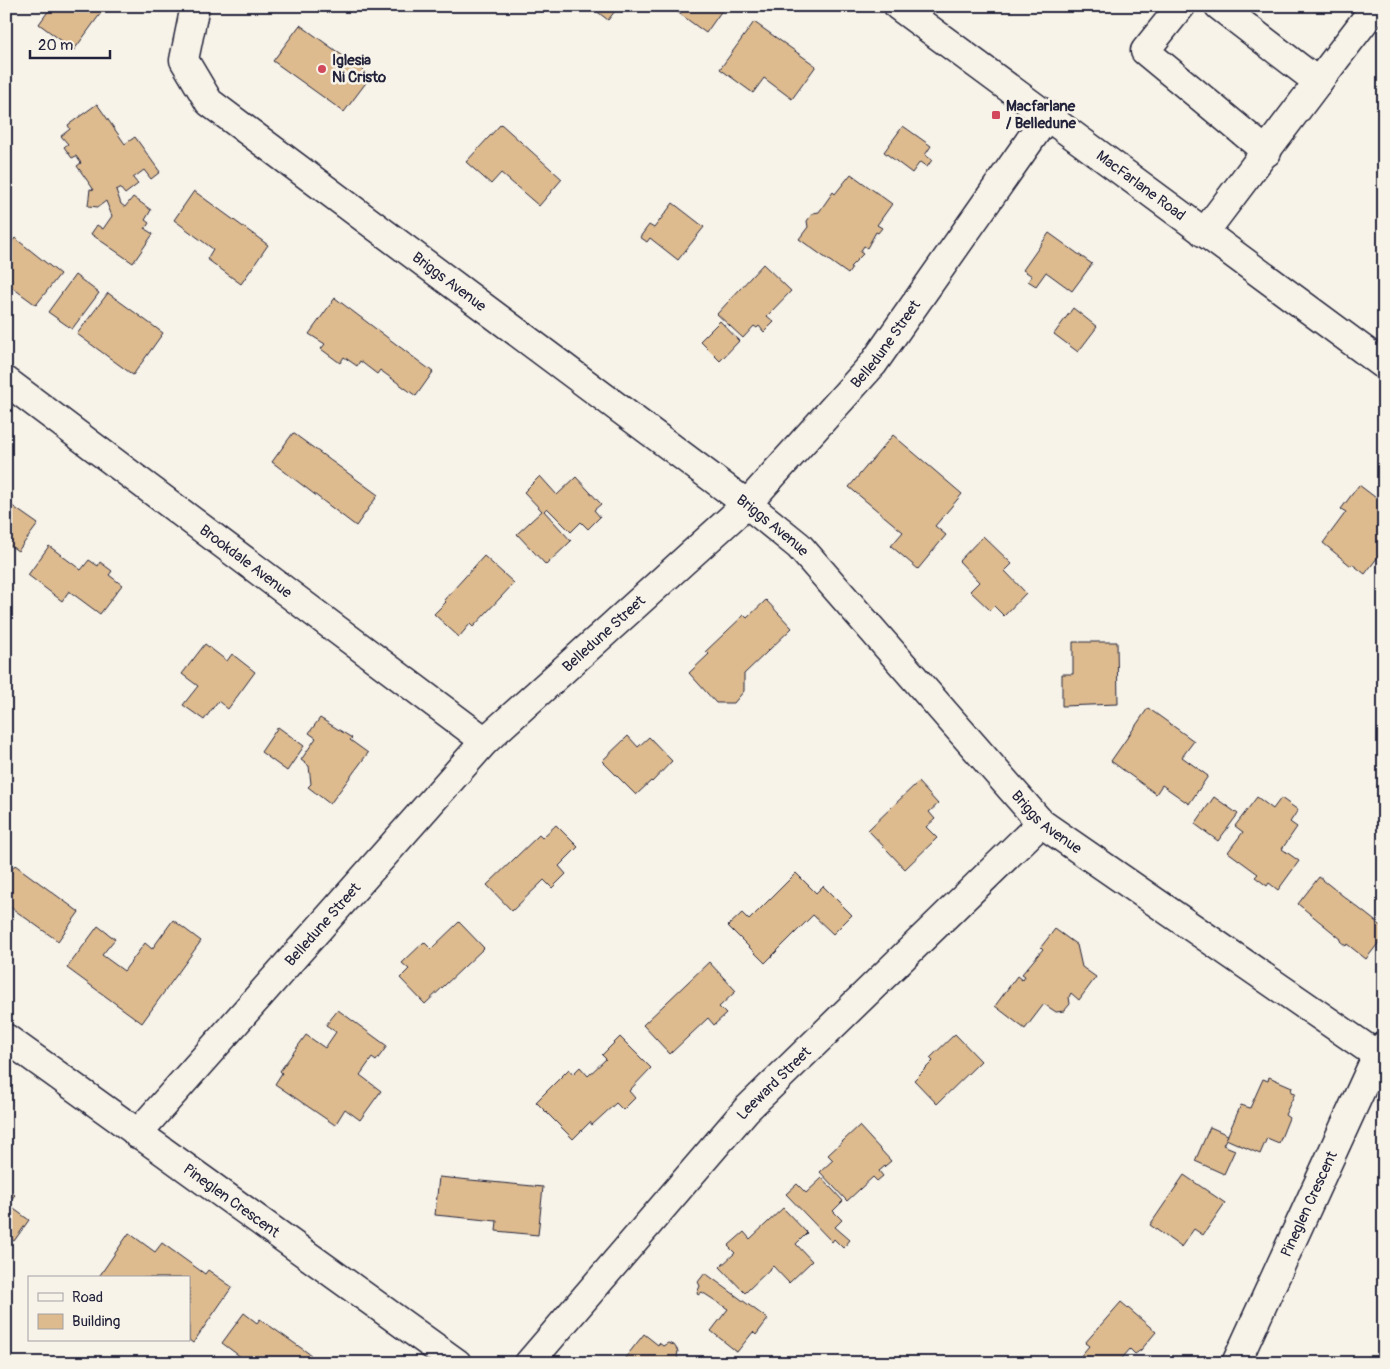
<svg xmlns="http://www.w3.org/2000/svg" width="1390" height="1369" viewBox="0 0 1390 1369" font-family="Pangolin,sans-serif">
	<style>
		.building { fill: #ddbb8f; stroke: #22223b }
		.lines { fill: none; stroke-linecap: round; stroke-linejoin: round }
		.minor-casing { stroke: #22223b; stroke-width: 31 }
		.minor { stroke: #f7f3e8; stroke-width: 28 }
		.poi-dot { fill: #d1495b; stroke: #f7f3e8; stroke-width: 2 }
		.labels { text-anchor: middle; stroke-width: 5; stroke-linejoin: round; paint-order: stroke }
		.poi-label { font-size: 15px; font-weight: bold; fill: #22223b; stroke: #f7f3e8; text-anchor: start }
		.street-label { font-size: 15px; fill: #22223b; stroke: #f7f3e8 }
	</style>
	<rect width="100%" height="100%" fill="#f7f3e8"/>
	<filter id="ink" filterUnits="userSpaceOnUse"><feTurbulence type="fractalNoise" baseFrequency=".02" numOctaves="2"/><feDisplacementMap in="SourceGraphic" scale="10" xChannelSelector="R" yChannelSelector="G"/><feConvolveMatrix kernelMatrix="1 2 1 2 8 2 1 2 1" color-interpolation-filters="sRGB"/></filter>
	<g filter="url(#ink)">
		<g class="building">
			<path d="M52,6H106L74,50L39,24Z"/>
			<path d="M590,6H619L608,20Z"/>
			<path d="M669,6H725L706,33Z"/>
			<path d="M754,22L816,66L792,99L764,78L753,93L720,69Z"/>
			<path d="M300,25L371,76L344,112L273,61Z"/>
			<path d="M97,104L125,144L135,137L160,172L151,179L144,170L133,178L138,184L125,194L120,188L116,190L121,204L125,207L133,197L151,210L145,220L149,223L145,229L153,234L133,263L91,234L97,225L103,229L112,216L106,201L98,207L88,206L90,189L94,190L77,166L81,163L76,156L72,158L64,147L68,144L61,136L70,129L68,125Z"/>
			<path d="M501,124L562,179L539,206L501,173L491,184L466,162Z"/>
			<path d="M903,126L931,146L925,155L932,160L927,167L920,162L912,173L884,152Z"/>
			<path d="M851,174L892,204L877,225L882,228L878,233L876,232L867,248L864,246L860,252L863,254L850,267L852,268L848,274L799,239L808,227L807,221L813,213L819,212L833,192L835,194Z"/>
			<path d="M194,191L268,245L241,284L207,259L213,249L174,220Z"/>
			<path d="M673,203L704,227L678,260L650,238L647,242L640,237L649,225L654,228Z"/>
			<path d="M1049,233L1092,264L1072,291L1046,272L1036,286L1028,281L1032,276L1023,270Z"/>
			<path d="M15,238L60,274L36,305L6,283V249Z"/>
			<path d="M763,264L791,291L767,316L774,322L764,332L759,326L757,328L754,326L743,338L717,314Z"/>
			<path d="M75,275L99,293L72,329L48,312Z"/>
			<path d="M108,293L163,333L133,375L77,334Z"/>
			<path d="M335,298L433,372L416,396L380,370L377,374L360,361L357,366L344,357L340,363L321,349L325,344L309,334Z"/>
			<path d="M1073,308L1097,327L1078,352L1054,334Z"/>
			<path d="M720,321L739,341L720,361L700,341Z"/>
			<path d="M293,433L378,495L356,526L272,462Z"/>
			<path d="M893,435L962,494L935,526L946,535L918,569L891,546L903,532L849,487Z"/>
			<path d="M540,476L557,495L576,477L601,504L594,510L600,517L588,529L581,522L571,532L547,508L544,511L571,541L546,565L517,534L542,511L524,492Z"/>
			<path d="M1359,485L1384,504V549L1365,574L1352,564L1351,566L1323,543L1346,512L1341,509Z"/>
			<path d="M6,497L10,499L8,503L38,524L18,551L6,543Z"/>
			<path d="M983,536L1012,564L1005,571L1026,593L1004,616L994,606L990,610L970,591L979,582L959,561Z"/>
			<path d="M49,546L81,570L89,560L98,566L100,562L112,571L109,575L122,585L100,614L69,591L62,601L28,575Z"/>
			<path d="M484,556L514,583L473,627L470,624L459,637L434,614L446,602L444,600Z"/>
			<path d="M766,600L792,628L744,674V691L734,703H716L689,673L709,654L706,651L744,615L747,618Z"/>
			<path d="M1073,642H1117L1118,704L1062,706V674H1073Z"/>
			<path d="M205,644L227,661L232,654L255,672L228,709L218,701L204,720L183,705L198,686L182,674Z"/>
			<path d="M1148,708L1194,741L1182,757L1208,776L1189,804L1162,785L1156,794L1111,761Z"/>
			<path d="M320,718L352,738L350,740L368,753L330,804L308,787L311,784L309,766L301,760L316,738L309,733Z"/>
			<path d="M278,727L304,746L287,771L261,752Z"/>
			<path d="M628,736L638,747L649,737L672,761L652,782L651,781L636,795L602,761Z"/>
			<path d="M918,782L938,804L929,812L935,819L926,827L937,838L905,869L868,830Z"/>
			<path d="M1214,797L1238,814L1218,841L1195,824Z"/>
			<path d="M1257,797L1273,809L1281,798L1298,810L1290,822L1297,827L1282,849L1299,861L1278,890L1269,883L1267,886L1255,877L1258,874L1228,852L1243,832L1235,826Z"/>
			<path d="M556,825L578,847L559,866L566,874L552,888L544,880L512,911L487,885L539,835L542,838Z"/>
			<path d="M15,865L79,912L58,941L6,904V877Z"/>
			<path d="M796,873L816,893L823,886L852,915L833,934L813,915L765,963L728,926L742,913L749,920Z"/>
			<path d="M1319,877L1384,928V936L1366,959L1347,944L1346,946L1340,941L1341,939L1298,904Z"/>
			<path d="M173,920L201,941L142,1023L67,968L98,926L115,939L102,955L124,971L145,943L152,949Z"/>
			<path d="M459,922L484,948L425,1004L400,978L409,969L402,963L424,942L431,949Z"/>
			<path d="M1055,929L1077,945L1082,967L1096,977L1079,1000L1071,993L1069,997L1070,1004L1064,1011L1056,1012L1044,1004L1025,1029L995,1006L1017,976L1022,980L1025,976L1022,974L1043,949L1041,947Z"/>
			<path d="M709,962L736,991L719,1007L726,1014L714,1025L708,1018L670,1054L643,1025Z"/>
			<path d="M338,1010L387,1046L376,1061L372,1058L360,1075L381,1091L360,1120L345,1109L335,1125L275,1084L282,1073L280,1071L306,1035L325,1048L336,1032L326,1025Z"/>
			<path d="M955,1034L981,1061L937,1104L914,1080L933,1061L930,1058Z"/>
			<path d="M620,1037L651,1068L629,1091L635,1098L623,1110L616,1103L592,1125L590,1122L573,1139L536,1102L569,1069L573,1074L580,1067L588,1076L606,1059L602,1055Z"/>
			<path d="M1269,1077L1292,1087L1291,1092L1295,1093L1285,1115L1289,1118L1279,1143L1267,1138L1260,1154L1226,1139L1241,1105L1250,1108L1263,1079L1268,1081Z"/>
			<path d="M859,1126L891,1161L879,1171L883,1176L877,1181L873,1177L847,1201L820,1172L833,1160L828,1155Z"/>
			<path d="M1210,1127L1228,1135L1223,1145L1235,1150L1224,1174L1195,1161Z"/>
			<path d="M1184,1175L1225,1203L1203,1235L1194,1229L1181,1247L1150,1225Z"/>
			<path d="M439,1177L543,1187L538,1235L496,1231L497,1221L435,1215Z"/>
			<path d="M822,1178L843,1201L833,1211L842,1220L835,1227L850,1240L843,1248L834,1239L832,1242L786,1194L797,1184L806,1193Z"/>
			<path d="M6,1189L15,1195L7,1204L29,1220L14,1241L6,1235Z"/>
			<path d="M783,1208L807,1233L796,1244L812,1261L789,1283L773,1266L745,1293L720,1267L735,1253L728,1246L744,1232L750,1239Z"/>
			<path d="M129,1233L155,1252L162,1243L205,1274L208,1270L232,1287L193,1343L189,1340V1278H98Z"/>
			<path d="M705,1273L768,1319L756,1335L753,1332L737,1352L711,1331L728,1309L702,1292L698,1295L697,1293L700,1286L698,1282Z"/>
			<path d="M1121,1302L1156,1332L1141,1350L1135,1354L1130,1349L1118,1363H1075L1089,1346L1085,1343Z"/>
			<path d="M244,1313L257,1323L260,1319L311,1355L305,1363H249L222,1343Z"/>
			<path d="M644,1334L658,1345L659,1343L663,1346L668,1343L674,1345L678,1351L677,1357L684,1363H621Z"/>
		</g>
		<g class="lines">
			<g class="minor-casing">
				<g id="minor">
					<path id="s1" d="M195,6L184,60L209,102L747,504L799,546L1041,823L1377,1055"/>
					<path id="s2" d="M898,6L1384,365"/>
					<path d="M1181,6L1145,51L1267,152"/>
					<path d="M1318,82L1376,6"/>
					<path d="M1204,233L1318,82L1219,6"/>
					<path id="s3" d="M6,381L485,741"/>
					<path id="s4" d="M6,1038L457,1363"/>
					<path id="s5" d="M137,1134L485,741L747,504L873,364L1047,116"/>
					<path id="s6" d="M529,1363L746,1110L1041,823"/>
					<path id="s7" d="M1236,1363L1377,1055L1384,1046"/>
				</g>
			</g>
			<use href="#minor" class="minor"/>
		</g>
	</g>
	<g class="poi-dot">
		<circle cx="322" cy="69" r="5"/>
		<rect x="991" y="110" width="10" height="10" rx="2.5"/>
	</g>
	<g class="labels">
		<g class="poi-label">
			<text x="332" y="65">Iglesia<tspan x="332" dy="17">Ni Cristo</tspan></text>
			<text x="1006" y="111">Macfarlane<tspan x="1006" dy="17">/ Belledune</tspan></text>
		</g>
		<g class="street-label">
			<text dy="5" stroke="none"><textPath href="#s2" startOffset="302">MacFarlane Road</textPath></text>
			<text dy="5" stroke="none"><textPath href="#s1" startOffset="404">Briggs Avenue</textPath></text>
			<text dy="5" stroke="none"><textPath href="#s5" startOffset="1090">Belledune Street</textPath></text>
			<text dy="5" stroke="none"><textPath href="#s1" startOffset="809">Briggs Avenue</textPath></text>
			<text dy="5" stroke="none"><textPath href="#s3" startOffset="300">Brookdale Avenue</textPath></text>
			<text dy="5" stroke="none"><textPath href="#s5" startOffset="685">Belledune Street</textPath></text>
			<text dy="5" stroke="none"><textPath href="#s1" startOffset="1214">Briggs Avenue</textPath></text>
			<text dy="5" stroke="none"><textPath href="#s5" startOffset="280">Belledune Street</textPath></text>
			<text dy="5" stroke="none"><textPath href="#s6" startOffset="372">Leeward Street</textPath></text>
			<text dy="5" stroke="none"><textPath href="#s4" startOffset="278">Pineglen Crescent</textPath></text>
			<text dy="5" stroke="none"><textPath href="#s7" startOffset="175">Pineglen Crescent</textPath></text>
		</g>
	</g>
	<rect width="1390" height="1369" fill="none" stroke="#f7f3e8" stroke-width="25"/>
	<rect x="12" y="12" width="1365" height="1344" fill="none" stroke="#22223b" stroke-width="2" filter="url(#ink)"/>
	<rect x="28" y="1276" width="162" height="65" fill="#f7f3e8" stroke="#a29fa3"/>
	<rect x="38" y="1293" width="25" height="8" fill="#f7f3e8" stroke="#a29fa3"/>
	<text x="72" y="1302" font-size="15" fill="#22223b">Road</text>
	<rect x="38" y="1314" width="25" height="15" fill="#ddbb8f" stroke="#a29fa3"/>
	<text x="72" y="1326" font-size="15" fill="#22223b">Building</text>
	<path d="M30 50v8h80v-8" fill="none" stroke="#22223b" stroke-width="2.5"/>
	<text x="38" y="50" font-size="15" fill="#22223b" stroke="#f7f3e8" stroke-width="4" paint-order="stroke">20 m</text>
</svg>
